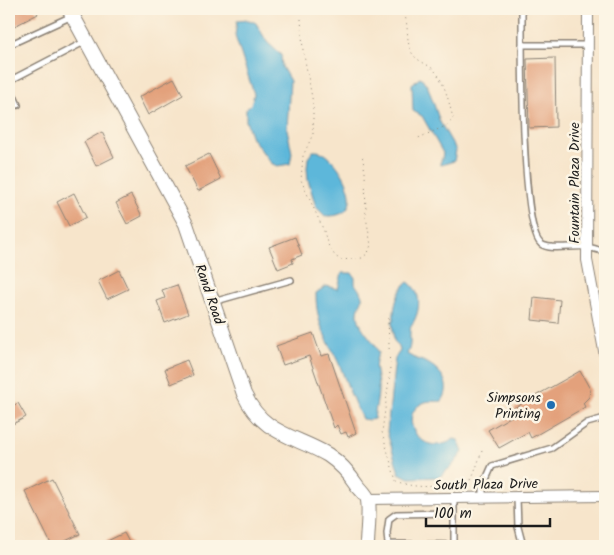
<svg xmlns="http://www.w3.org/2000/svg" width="614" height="555" viewBox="0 0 614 555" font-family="Kalam,sans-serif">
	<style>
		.water { fill: #5db7da; stroke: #3c6a7b }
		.building { fill: #e3a17c }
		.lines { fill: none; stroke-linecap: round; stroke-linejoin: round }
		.lane-casing { stroke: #8a8074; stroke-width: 8 }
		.street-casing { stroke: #8a8074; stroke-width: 12 }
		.secondary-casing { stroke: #8a8074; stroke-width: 16 }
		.path { stroke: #8a8074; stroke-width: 1; stroke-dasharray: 1 4; stroke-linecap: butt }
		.lane { stroke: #fff; stroke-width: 5 }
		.street { stroke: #fff; stroke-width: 10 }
		.secondary { stroke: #fff; stroke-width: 14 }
		.poi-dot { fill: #1f6fb2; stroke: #fcf5e5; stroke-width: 2 }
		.labels { text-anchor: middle; stroke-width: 5; stroke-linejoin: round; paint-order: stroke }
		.street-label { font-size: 14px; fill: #1c1c1c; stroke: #fcf5e5 }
		.poi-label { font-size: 14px; fill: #1c1c1c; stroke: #fcf5e5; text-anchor: end }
	</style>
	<rect width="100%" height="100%" fill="#fcf5e5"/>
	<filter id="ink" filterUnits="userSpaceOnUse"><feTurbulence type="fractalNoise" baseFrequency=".02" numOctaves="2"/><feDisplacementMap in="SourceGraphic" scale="10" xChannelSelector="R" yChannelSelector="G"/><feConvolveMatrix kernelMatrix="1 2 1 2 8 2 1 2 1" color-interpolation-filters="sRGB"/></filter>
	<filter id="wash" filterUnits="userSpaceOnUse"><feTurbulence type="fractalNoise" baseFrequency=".0096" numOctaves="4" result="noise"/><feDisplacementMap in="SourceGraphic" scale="20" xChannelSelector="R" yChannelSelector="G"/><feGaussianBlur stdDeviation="1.12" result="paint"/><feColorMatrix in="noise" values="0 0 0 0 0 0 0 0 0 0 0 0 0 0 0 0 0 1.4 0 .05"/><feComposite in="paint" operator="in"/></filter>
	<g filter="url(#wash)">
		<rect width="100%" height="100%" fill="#f7e5cb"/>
		<g class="water">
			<path d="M249,20L256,23L267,42L281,55L282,67L290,81L287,129L292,153L290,164L277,166L271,163L252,138L246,121V109L251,104L254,94L235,36L237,21Z"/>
			<path d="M421,77L428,87L440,122L456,150L454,161L441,165L440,163L442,159L443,153L422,116L413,111L412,84Z"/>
			<path d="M313,151C316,151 319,151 321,152C339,159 367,208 337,215C334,216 329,216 325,216L316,207L308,180L307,168L308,158Z"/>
			<path d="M342,273H352L355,278V284C370,304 357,299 358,316C360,331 374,339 379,353C371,367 379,376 378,390C378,399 375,409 374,419L369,420L362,419C353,402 347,384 340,366C327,337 316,326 316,293L326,286L338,289Z"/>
			<path d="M408,282C420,290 421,306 415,319C414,322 412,323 411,326C408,336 413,343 407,354C414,359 422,360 429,364C443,372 452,387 442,401C436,402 428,400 423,403C395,416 422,461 454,439L458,440L463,452L452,466L439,477L409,478L399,473L387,432L395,358L400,351L399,346L394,341L392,322L394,319C393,308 398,289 408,282Z"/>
		</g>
		<g id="blocks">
			<g class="building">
				<path d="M9,9H35L38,14L9,29Z"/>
				<path d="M555,58L556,127L529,128L527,59Z"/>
				<path d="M174,78L183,95L148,115L139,97Z"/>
				<path d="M102,132L114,157L96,166L84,142Z"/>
				<path d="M209,154L221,179L198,191L185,166Z"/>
				<path d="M74,193L86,217L69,226L57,202Z"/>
				<path d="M131,195L142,216L127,224L116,203Z"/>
				<path d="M295,237L302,255L292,259L293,263L278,269L269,247Z"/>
				<path d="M119,270L128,289L107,299L98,281Z"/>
				<path d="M177,285L188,314L165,323L157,301L165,298L162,290Z"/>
				<path d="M534,297L560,300L558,323L532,320Z"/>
				<path d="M313,333L321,356L329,354L356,433L348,437L346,432L341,434L337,425L334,428L309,356L283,365L276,346Z"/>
				<path d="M187,360L193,375L171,384L165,369Z"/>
				<path d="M580,371L590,389L589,397L583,403L585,407L531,438L528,432L499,448L488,430L517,413L514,408Z"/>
				<path d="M18,403L26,417L9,426V408Z"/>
				<path d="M52,478L80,534L55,546H52L25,491Z"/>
				<path d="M124,533L131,546H97Z"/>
			</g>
		</g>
	</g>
	<g filter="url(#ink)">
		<use href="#blocks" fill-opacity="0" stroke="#8a8074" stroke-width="1"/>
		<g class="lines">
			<g class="lane-casing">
				<g id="lane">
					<path d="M522,9C522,42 521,229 541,244C550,251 575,245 587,247C593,248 599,250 605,252"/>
					<path d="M9,45L72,16"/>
					<path d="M522,45H588"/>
					<path d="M9,81L86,41"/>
					<path d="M9,85L18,105"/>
					<path d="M213,302L291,280"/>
					<path d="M454,498V546"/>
					<path d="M483,498V486L492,466L552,448L587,423L605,418"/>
					<path d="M517,498L518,527L523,546"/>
					<path d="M454,513L396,514L389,519L387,533L388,544L454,545"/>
				</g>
			</g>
			<g class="street-casing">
				<g id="street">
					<path d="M588,9L587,260L605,356"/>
					<path d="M368,499L605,496"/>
				</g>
			</g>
			<g class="secondary-casing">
				<path id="secondary" d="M69,9L186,224L244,394C263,435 294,435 328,455C340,463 349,473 357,485C360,489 367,495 368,500C370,512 367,534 367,546"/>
			</g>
			<g class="path">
				<path d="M402,9C410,23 405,38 411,51C415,61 427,63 434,70C445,82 449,103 453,118L448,125L416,139"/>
				<path d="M301,19L303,50L313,103V134L303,156L301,180L324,231L327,243L335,256L341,260L362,258L368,253L371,245L366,217L365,172L362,154"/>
				<path d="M388,318L390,372L382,432L396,481C419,491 444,484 468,486L474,474L482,451"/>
			</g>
			<use href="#lane" class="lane"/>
			<use href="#street" class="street"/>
			<use href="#secondary" class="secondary"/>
		</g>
	</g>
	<circle class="poi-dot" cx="551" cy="405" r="5"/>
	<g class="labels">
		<g class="street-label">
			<text transform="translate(574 183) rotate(-90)" y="5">Fountain Plaza Drive</text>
			<text transform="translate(210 294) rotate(71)" y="5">Rand Road</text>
			<text transform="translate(486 484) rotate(-1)" y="5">South Plaza Drive</text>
		</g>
		<g class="poi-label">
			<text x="541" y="402">Simpsons<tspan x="541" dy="16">Printing</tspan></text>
		</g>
	</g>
	<rect width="614" height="555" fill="none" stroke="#fcf5e5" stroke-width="30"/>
	<path d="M426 518v8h124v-8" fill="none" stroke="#1c1c1c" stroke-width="2.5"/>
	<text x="434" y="518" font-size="15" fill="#1c1c1c" stroke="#fcf5e5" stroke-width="4" paint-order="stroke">100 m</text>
</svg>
